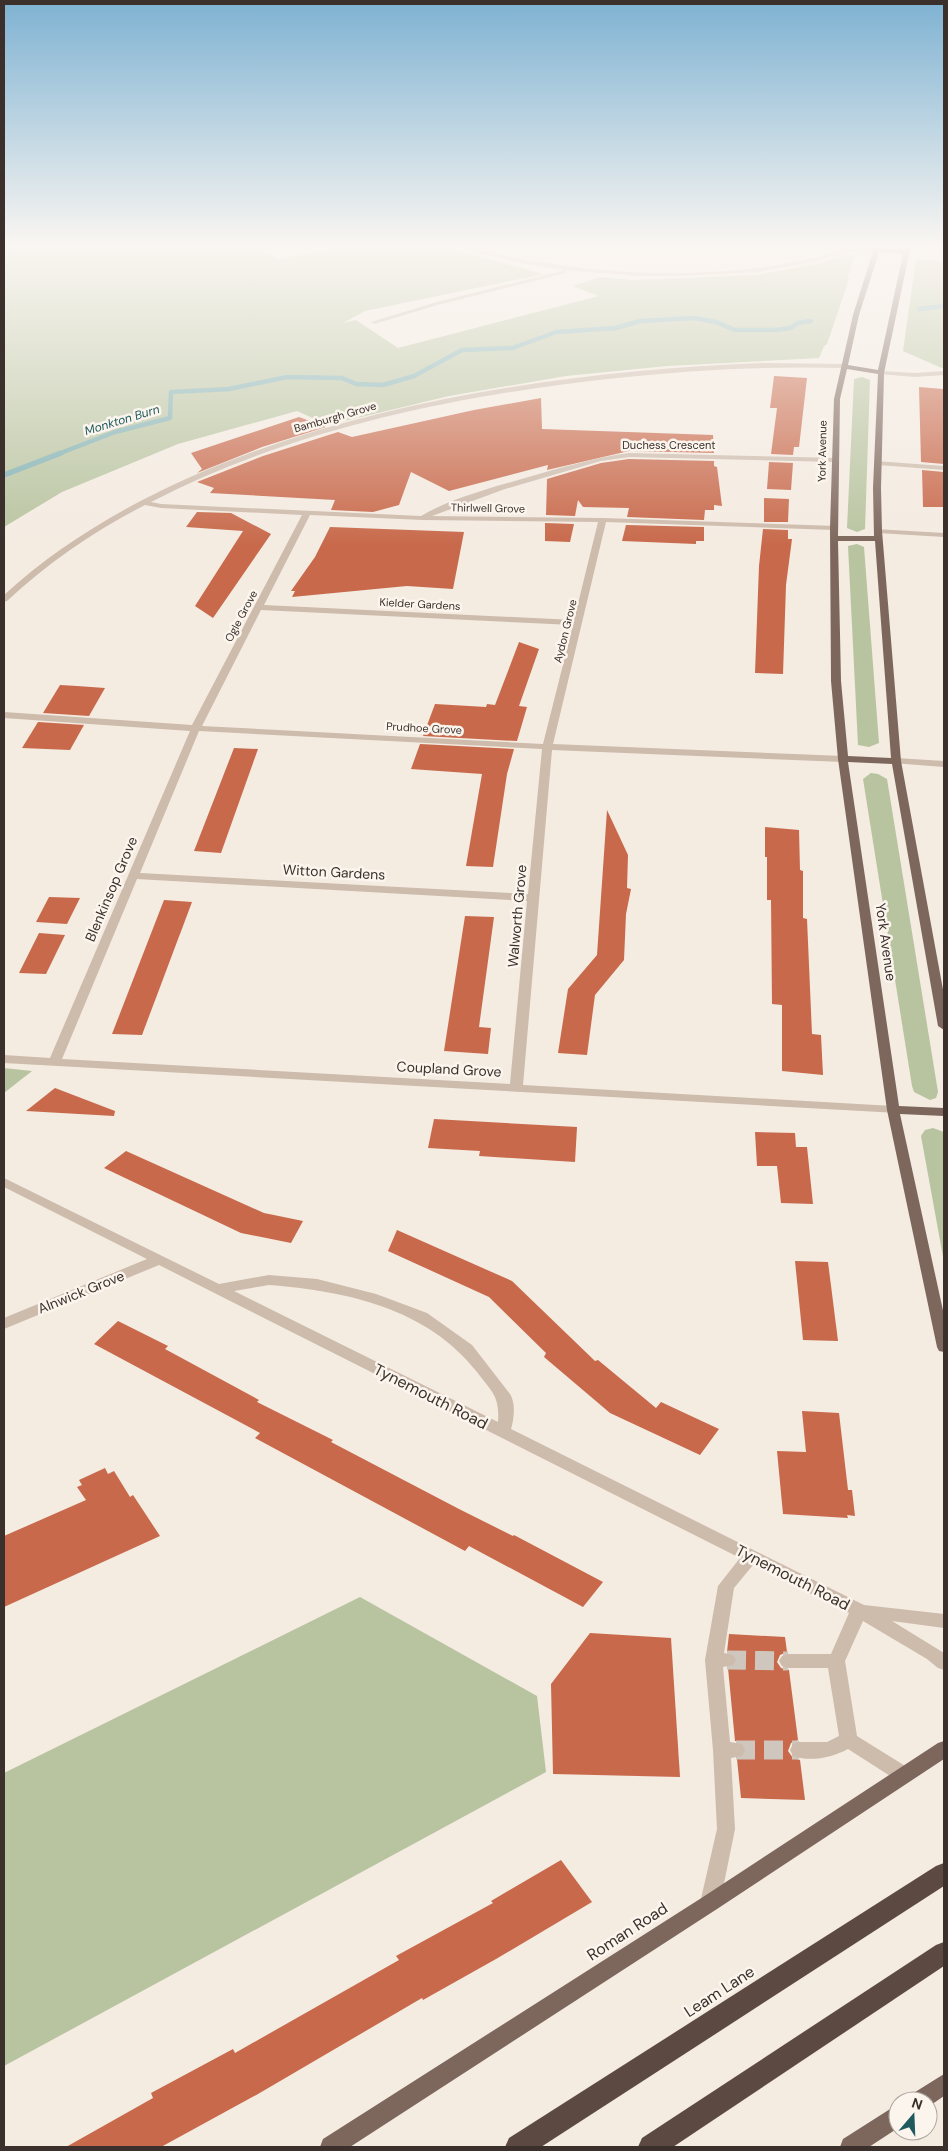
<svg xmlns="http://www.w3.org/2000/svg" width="948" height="2151" viewBox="0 0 948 2151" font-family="'DM Sans',sans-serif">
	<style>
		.green { fill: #b8c4a0 }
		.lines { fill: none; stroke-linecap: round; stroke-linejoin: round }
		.stream-far1 { stroke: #7fb0b2; stroke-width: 4.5 }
		.stream { stroke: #7fb0b2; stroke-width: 5.5 }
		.building { fill: #c8694b }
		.minor-tunnel { stroke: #cfc6bd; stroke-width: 19; stroke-dasharray: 19 9; stroke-linecap: butt }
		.minor { fill: #cdbbac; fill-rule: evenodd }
		.major { fill: #7d675c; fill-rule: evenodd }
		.highway { fill: #5c4a42; fill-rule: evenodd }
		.labels { text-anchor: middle; stroke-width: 5; stroke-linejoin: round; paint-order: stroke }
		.far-street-label { font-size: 11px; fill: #3b302b; stroke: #fbf5ee }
		.far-water-label { font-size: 12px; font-style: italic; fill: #1f5a5e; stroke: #fbf5ee }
		.street-label { font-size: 14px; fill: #3b302b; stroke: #fbf5ee }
		.near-street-label { font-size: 16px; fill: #3b302b; stroke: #fbf5ee }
	</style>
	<rect width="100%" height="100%" fill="#f4ebe1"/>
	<g class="green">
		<path d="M4,245H252L278,259L356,245H436L544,274L365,311L343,323L356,320L398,348L599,296L573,286L600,277L633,280L757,275L816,264L856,253L847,278L849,279L827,344L824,346L819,358L667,366L566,376L449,396L328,425L297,411L178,444L62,492L4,527Z"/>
		<path d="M916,259L944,261V369L903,351Z"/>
		<path d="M862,377L870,380L865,529L857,532L847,528L854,379Z"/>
		<path d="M857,544L864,547L879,743L869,747L858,745L848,546Z"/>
		<path d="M871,773L878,774L887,779L938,1092L936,1098L930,1100L914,1092L912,1086L863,779Z"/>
		<path d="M4,1068L32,1071L4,1093Z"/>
		<path d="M933,1128L944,1132V1262L921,1136L925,1130Z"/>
		<path d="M360,1597L537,1696L546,1772L4,2066V1773Z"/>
	</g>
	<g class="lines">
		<g class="stream-far1">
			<path d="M919,309L944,306"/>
			<path d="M58,454L115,432L170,418L171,392L229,389L287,377L342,378L356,384L383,385L414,376L462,350L513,348L556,332L616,328L640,321L694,318L716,322L735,330H775L791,328L797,323L811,321"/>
		</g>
		<path class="stream" d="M4,475L61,453"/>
	</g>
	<g class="building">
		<path d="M774,376L807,378L799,447H794L793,455L771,454L777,408H770Z"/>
		<path d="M919,387L943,389L944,464L921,462Z"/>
		<path d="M541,398L542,429L713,435L714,453L629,451L547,470L548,465L449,491L411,472L399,505L373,512L331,510L335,500L210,493L214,488L197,482L263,456L338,432L352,437L474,410Z"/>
		<path d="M299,417L326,427L262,447L197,473L202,469L191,453Z"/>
		<path d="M629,459L714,461V466L717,467L722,506L714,505V510H705L704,520L627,517L629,508L583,507L578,500L575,516L546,515L547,479L601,463Z"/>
		<path d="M769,462L793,463L791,490L767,489Z"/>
		<path d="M922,470L944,472V507H923Z"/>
		<path d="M764,498L789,499L788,522H764Z"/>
		<path d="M197,512L231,513L271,534L213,618L195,606L243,531L186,527Z"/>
		<path d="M545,523L574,524L570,542L545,541Z"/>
		<path d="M626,525L704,527V541H696V544L622,541Z"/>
		<path d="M330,527L464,532L453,589L407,586L292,597L295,591H291L315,557Z"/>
		<path d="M763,529L788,530V539H792L786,585L783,674L755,673L759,566Z"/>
		<path d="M519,642L539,649L519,706L527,707L517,741L423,736L435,704L486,707L487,704L495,705Z"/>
		<path d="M60,685L77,686L105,688L89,716L43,713Z"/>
		<path d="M38,722L84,725L70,750L22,748Z"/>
		<path d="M420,744L514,749L507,774L493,867L466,866L482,774L411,769Z"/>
		<path d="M234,748L258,749L221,853L194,851Z"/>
		<path d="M607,810L628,855L627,888L631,889L626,914L624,960L595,995L587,1055L558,1053L568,989L597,955Z"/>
		<path d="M765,827L799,830L800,870L803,871V918L807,919L812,1034L821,1035L823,1075L782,1071V1005L772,1004L771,900H767V857H765Z"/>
		<path d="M49,897L80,898L67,924L36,922Z"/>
		<path d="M164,900L192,902L142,1035L112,1034Z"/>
		<path d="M465,916L494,917L479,1027L491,1028L488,1054L444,1051Z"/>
		<path d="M39,933L65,935L46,974L19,973Z"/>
		<path d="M55,1088L115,1111L114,1116L26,1111Z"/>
		<path d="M434,1119L577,1127L575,1162L479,1156L480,1151L428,1148Z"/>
		<path d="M755,1132L795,1133L796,1147H807L813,1204L781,1203L777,1166H757Z"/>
		<path d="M126,1151L264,1213L303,1221L291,1243L241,1233L104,1168Z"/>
		<path d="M397,1230L512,1281L595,1361L598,1360L656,1408L661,1402L719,1429L700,1455L610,1413L544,1357L546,1353L489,1297L388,1251Z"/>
		<path d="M795,1261L828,1262L838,1341L803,1340Z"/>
		<path d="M118,1321L168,1346L165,1349L259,1400L257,1402L333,1440L331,1442L459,1509L513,1536L514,1535L603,1582L583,1607L469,1546L465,1551L255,1438L260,1433L94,1344Z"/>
		<path d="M802,1411L839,1413L848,1490H852L855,1516L847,1515L848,1518L783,1514L777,1451L806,1452Z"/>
		<path d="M105,1468L108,1474L114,1471L130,1497L133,1495L160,1536L4,1607V1536L86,1500L77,1487L82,1485L79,1480Z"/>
		<path d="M590,1633L671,1638L680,1777L553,1774L551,1684Z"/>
		<path d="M729,1634L785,1637L787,1652L780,1655L777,1662L781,1668L789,1670L798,1740L791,1743L788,1751L793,1758L800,1760L805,1800L741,1798L737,1759L744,1757L747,1749L742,1742L735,1741L728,1668L735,1666L738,1659L733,1653L727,1652Z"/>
		<path d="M561,1860L592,1902L496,1959L423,2000L422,1998L258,2094L161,2147H66L153,2098L151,2093L233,2049L235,2053L399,1960L396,1956L493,1903L491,1901Z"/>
	</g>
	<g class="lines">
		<g class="minor-tunnel">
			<path d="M727,1660L788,1661"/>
			<path d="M736,1750H799"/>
		</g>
		<g class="minor">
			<path d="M446,245H457C555,270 657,280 758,268C776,266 795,262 814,258C832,254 862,240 880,250L877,252H847L813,262L758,272L680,276H641L564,270L526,264Z"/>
			<path d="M565,270L567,273L441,304L374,324L371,322L437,302Z"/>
			<path d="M766,363L844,364L847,366L844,368C768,366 693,370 617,378C458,395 295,428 151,502L161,504L421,516C452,498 491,488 525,478C560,468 593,458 629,453L839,458V462H836L629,457L601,461L505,489L432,516L603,518L837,526V530H834L606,522L553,744L843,756L848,759L843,762L552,750L523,1085L893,1106L898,1107L899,1110L898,1113L4,1063V1055L50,1058L190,731L4,718V712L192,725L302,515L161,508L145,505C94,531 49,562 7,601L4,602V595C192,423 519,372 766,363ZM310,515L423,520L598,522L574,620L264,605ZM261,610L573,625L543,744L202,726ZM199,731L542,749L528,894L140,873ZM137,879L527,901L510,1084L62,1059Z"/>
			<path d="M881,371L915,373L944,371V375L915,377L879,374L878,373Z"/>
			<path d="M875,461L944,466V470L878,465L874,463Z"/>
			<path d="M875,529L944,533V537L878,533H875Z"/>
			<path d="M896,758L944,761V767L893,763V759Z"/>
			<path d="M4,1178L219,1284L269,1275L317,1279L376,1294L427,1313L472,1345L510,1394C516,1403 514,1419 511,1429L864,1605L944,1614V1628L892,1621L944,1653V1670L938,1668L927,1659L863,1621L845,1661L857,1736L910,1769L913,1775L910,1781L904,1783L898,1781L848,1749C831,1758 811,1762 793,1756L790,1750L793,1744L799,1742H827L839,1736L828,1668H788L782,1666L779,1661L782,1656L788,1654H831L849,1613L753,1565L734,1588L724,1653L733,1655L736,1660L733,1665L723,1667L730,1742L742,1744L745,1750L742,1756L731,1758L735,1829L720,1903L717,1909L710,1912L703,1909L700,1903L717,1829L713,1750L705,1660L718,1586L740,1558L159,1265L4,1329V1318L147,1259L4,1187ZM269,1285C346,1291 427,1308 477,1372C492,1392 500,1396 498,1422L234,1291Z"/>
		</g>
		<g class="major">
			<path d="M875,245H881L880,248L904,250L905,245H911L884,373L881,488L882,531L901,761L944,995V1030L938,1026L892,764L848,762L899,1106L944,1108V1116L900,1114L944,1315V1352L939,1351L937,1347L887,1110L838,759L831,681L830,528L834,399L853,315ZM879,252L903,254L878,370L848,365L859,315ZM847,369L878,374L873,488L874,536H838L840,399ZM838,541H875L891,758L848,756L841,681Z"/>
			<path d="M944,1741V1759L717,1909L350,2147H320L323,2139L703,1897L938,1743Z"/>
			<path d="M944,2074V2096L928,2107V2101H909L912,2094Z"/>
			<path d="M898,2104V2128L869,2147H840L843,2139Z"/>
		</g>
		<g class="highway">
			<path d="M944,1863V1886L541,2147H505L509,2138L936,1866Z"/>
			<path d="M944,1942V1966L673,2147H638L642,2138L936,1945Z"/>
		</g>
	</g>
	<linearGradient id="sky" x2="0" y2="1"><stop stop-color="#7eb2d2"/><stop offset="0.45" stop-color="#faf6f2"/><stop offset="1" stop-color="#faf6f2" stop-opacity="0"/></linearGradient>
	<rect width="948" height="546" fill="url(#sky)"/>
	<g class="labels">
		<g class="far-street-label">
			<text transform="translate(335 417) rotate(-16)" y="4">Bamburgh Grove</text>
			<text x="669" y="449">Duchess Crescent</text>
			<text transform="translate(822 451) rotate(-89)" y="4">York Avenue</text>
			<text transform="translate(488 508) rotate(1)" y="4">Thirlwell Grove</text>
			<text transform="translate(420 604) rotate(3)" y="4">Kielder Gardens</text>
			<text transform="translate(241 616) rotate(-62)" y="4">Ogle Grove</text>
			<text transform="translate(565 631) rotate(-76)" y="4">Aydon Grove</text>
			<text transform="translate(424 728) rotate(3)" y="4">Prudhoe Grove</text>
		</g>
		<g class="far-water-label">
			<text transform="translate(122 420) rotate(-17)" y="4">Monkton Burn</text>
		</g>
		<g class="street-label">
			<text transform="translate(334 872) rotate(3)" y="5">Witton Gardens</text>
			<text transform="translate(111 889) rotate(-67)" y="5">Blenkinsop Grove</text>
			<text transform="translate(517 916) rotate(-85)" y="5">Walworth Grove</text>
			<text transform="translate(886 942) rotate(82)" y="5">York Avenue</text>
			<text transform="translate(449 1069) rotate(3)" y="5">Coupland Grove</text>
			<text transform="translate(81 1292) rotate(-22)" y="5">Alnwick Grove</text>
		</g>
		<g class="near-street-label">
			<text transform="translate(431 1396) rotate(27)" y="6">Tynemouth Road</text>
			<text transform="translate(793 1577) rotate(27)" y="6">Tynemouth Road</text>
			<text transform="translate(627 1931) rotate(-33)" y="6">Roman Road</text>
			<text transform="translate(719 1991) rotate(-33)" y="6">Leam Lane</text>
		</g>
	</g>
	<rect width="948" height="2151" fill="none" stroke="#3b302b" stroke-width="10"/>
	<g transform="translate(913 2116) rotate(19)"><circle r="24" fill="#fbf5ee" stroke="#aea6a0"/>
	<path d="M0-4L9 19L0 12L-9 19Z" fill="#1f5a5e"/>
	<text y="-8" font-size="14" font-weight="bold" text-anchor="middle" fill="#3b302b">N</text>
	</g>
</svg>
